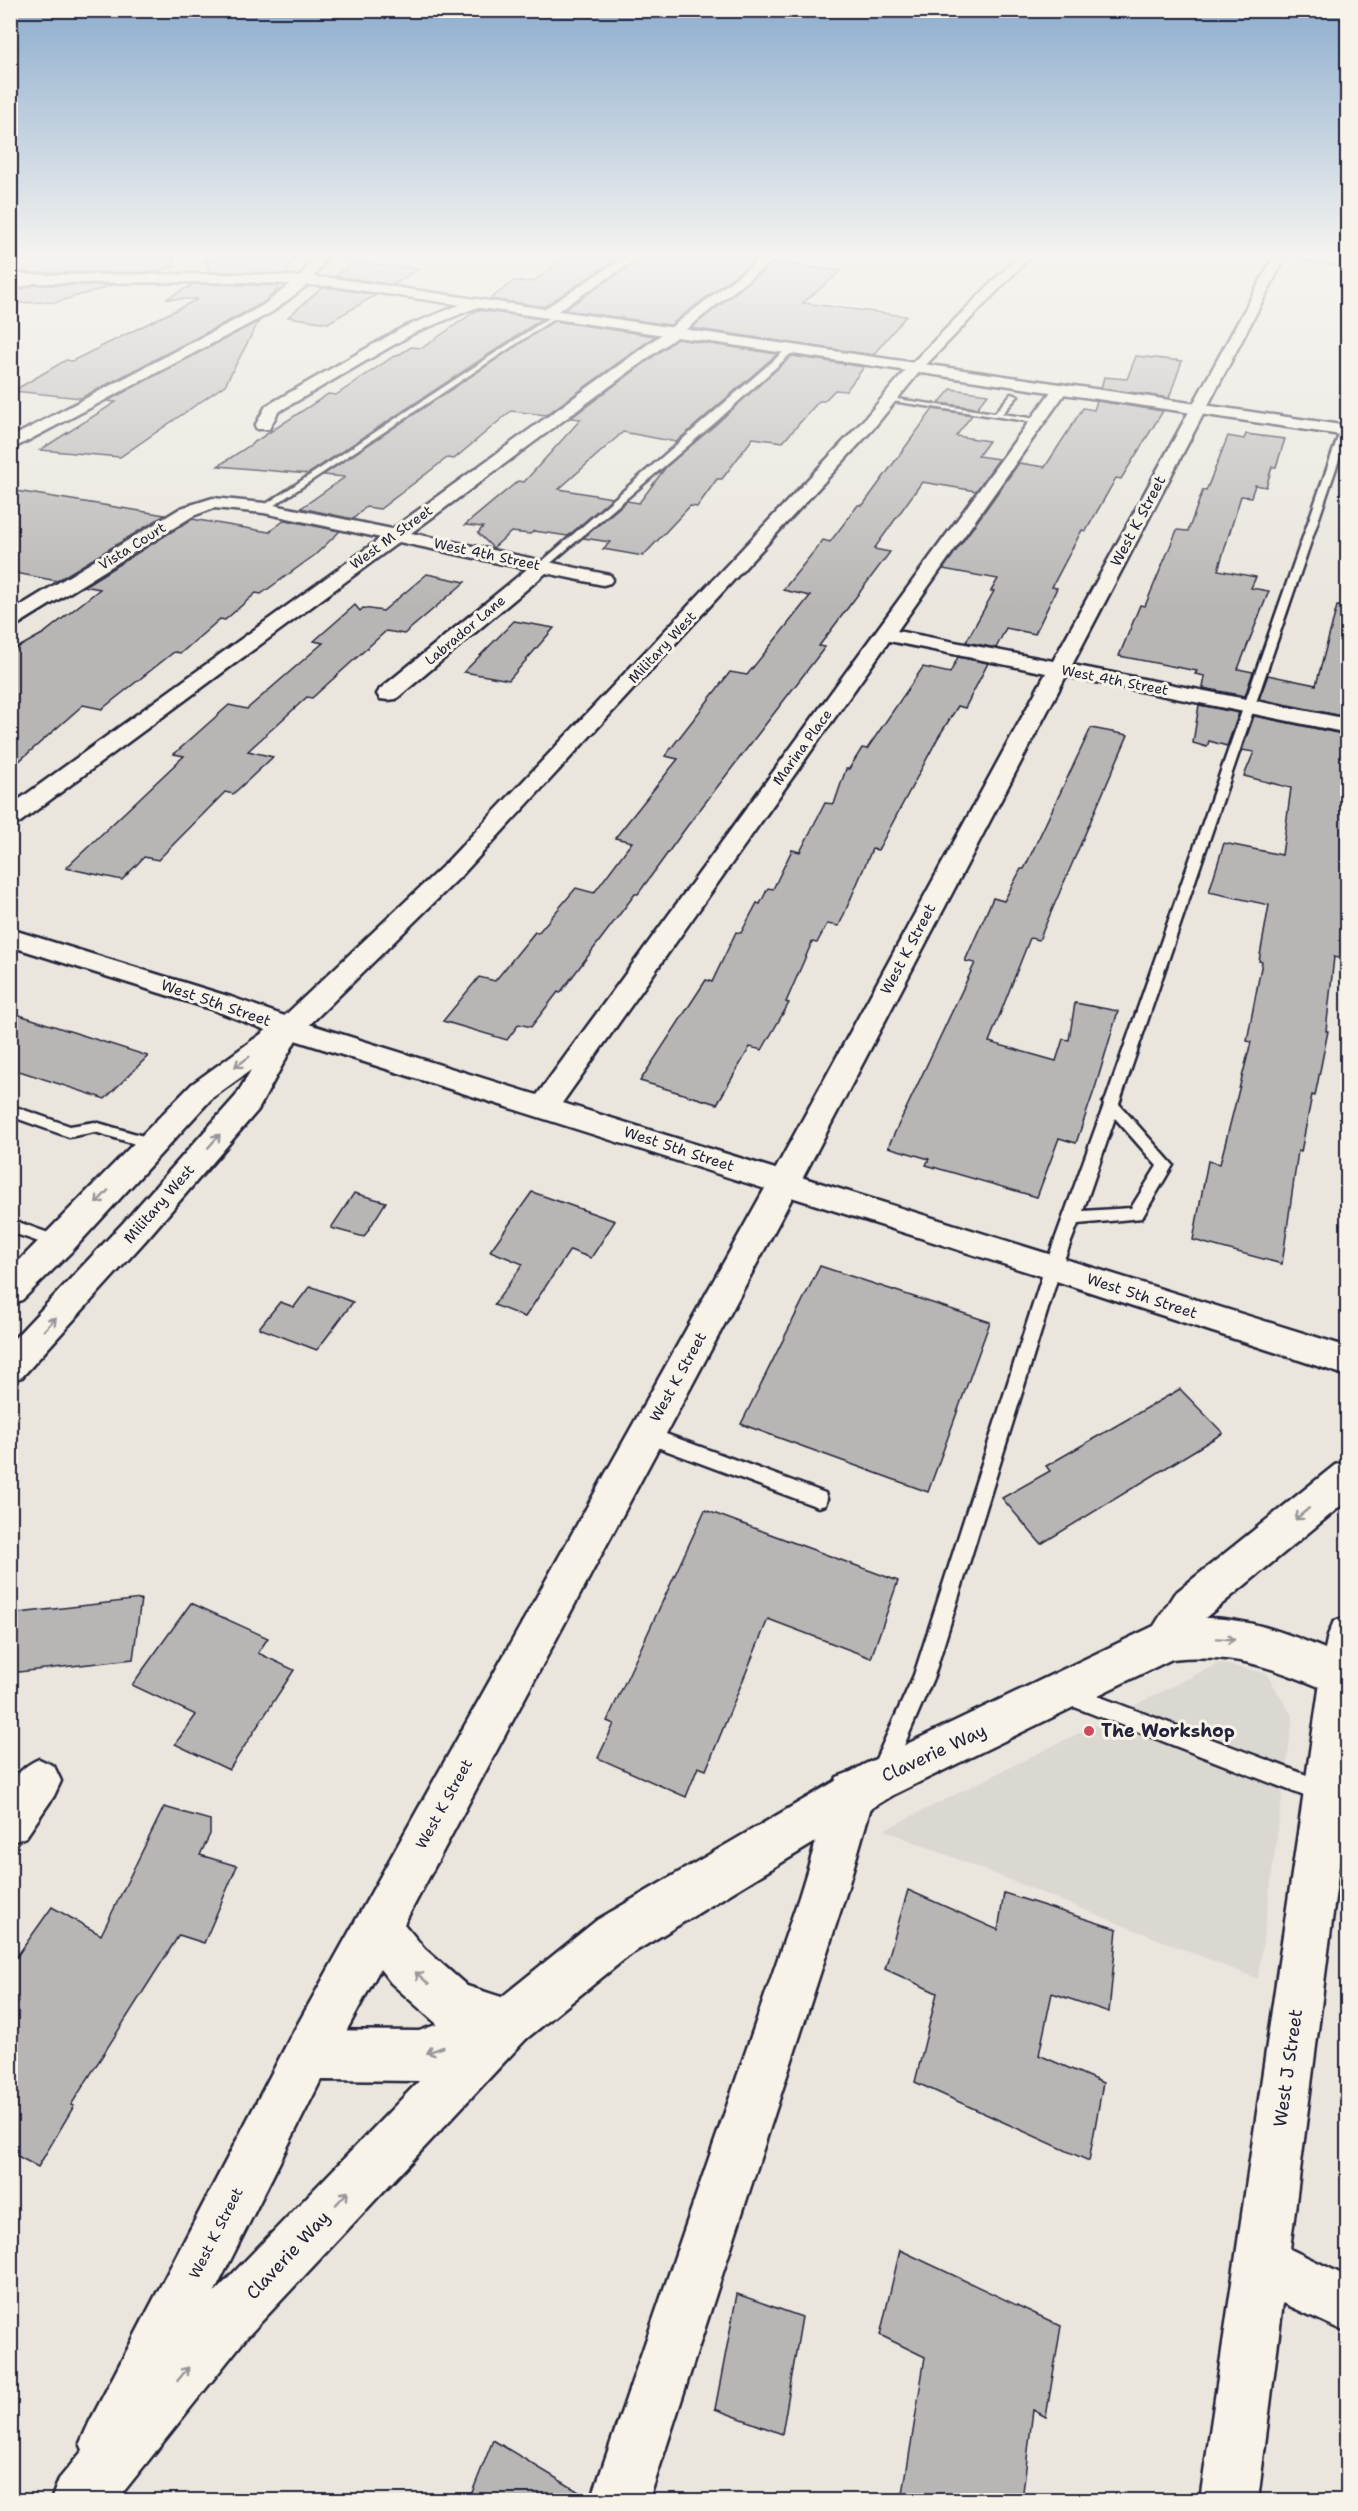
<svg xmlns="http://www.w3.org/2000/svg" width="1358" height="2511" viewBox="0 0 1358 2511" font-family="'Shantell Sans',sans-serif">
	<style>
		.built { fill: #dbd8d2 }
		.building { fill: #b8b6b5; stroke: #22223b; stroke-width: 1.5 }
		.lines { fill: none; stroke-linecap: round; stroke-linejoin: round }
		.service-casing { stroke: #22223b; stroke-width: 5 }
		.minor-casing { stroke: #22223b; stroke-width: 5 }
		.tertiary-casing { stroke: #22223b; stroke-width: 5 }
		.secondary-casing { stroke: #22223b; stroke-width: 5 }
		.service { fill: #f7f3e8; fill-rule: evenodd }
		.minor { fill: #f7f3e8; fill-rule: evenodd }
		.tertiary { fill: #f7f3e8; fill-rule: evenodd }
		.secondary { fill: #f7f3e8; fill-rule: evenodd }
		.oneway { stroke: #97959a }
		.poi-dot { fill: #d1495b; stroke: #f7f3e8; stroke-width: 2 }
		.labels { text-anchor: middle; stroke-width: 6; stroke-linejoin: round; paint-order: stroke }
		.far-street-label { font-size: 14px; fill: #22223b; stroke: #f7f3e8 }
		.street-label { font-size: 15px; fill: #22223b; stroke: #f7f3e8 }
		.near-poi-label { font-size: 18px; font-weight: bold; fill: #22223b; stroke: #f7f3e8; text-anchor: start }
		.near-street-label { font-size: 18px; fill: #22223b; stroke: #f7f3e8 }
	</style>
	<rect width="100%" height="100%" fill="#eae6de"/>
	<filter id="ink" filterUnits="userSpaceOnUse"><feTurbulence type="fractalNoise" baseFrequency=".0167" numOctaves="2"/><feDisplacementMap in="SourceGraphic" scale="12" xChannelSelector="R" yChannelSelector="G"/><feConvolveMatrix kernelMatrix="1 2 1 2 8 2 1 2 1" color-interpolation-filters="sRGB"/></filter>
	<g filter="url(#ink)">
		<path class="built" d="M1219,1663L1266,1673L1293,1717L1258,1979L884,1830Z"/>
		<g class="building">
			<path d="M10,256L173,257L175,266L156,272L32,273L10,270Z"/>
			<path d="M569,256L617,259L544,307L490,299L514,281L532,282Z"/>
			<path d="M654,256H724L755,260L670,325L564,310L637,261L646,262Z"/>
			<path d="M247,258H294L285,274L210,272L205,259Z"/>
			<path d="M774,262L841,271L803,303L906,316L873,355L691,328Z"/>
			<path d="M351,263H360L418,269L393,285L336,276Z"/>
			<path d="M194,284L279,286L274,294L261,304L81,398L13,391L66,360L72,361L198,299H166Z"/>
			<path d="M34,285H114L57,302L10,303V293Z"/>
			<path d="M322,288H332L376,295L328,323L288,317Z"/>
			<path d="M477,310L542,319L308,474L218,466L328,394L336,395L394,356H397L411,347L422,348Z"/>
			<path d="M259,321L225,385L120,457L40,450L116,402L107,401Z"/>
			<path d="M554,321L655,336L546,415L511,411L454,459L447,458L380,509L366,507L353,519L301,508L345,477L323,475Z"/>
			<path d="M677,339L777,354L676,442L623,432L559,489L612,498L568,536L534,531L530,534L511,532L493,548L478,533L483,527L465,525L518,481L524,482L581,419L571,418Z"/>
			<path d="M792,356L864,367L846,391L835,390L824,401H819L783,442L753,438L722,479H717L697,507L690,506L643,556L603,549L610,542L583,538L627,501L639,503L666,467Z"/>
			<path d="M1136,356L1182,361L1169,398L1101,388L1104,377L1127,379Z"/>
			<path d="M951,389L988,394L977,408L939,403Z"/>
			<path d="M1097,401L1163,411L1121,479L1116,478L1086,531L1082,530L1052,587L1057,588L1035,634L1006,628L996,648L966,642L994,591H991L998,579L943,569L1019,463L1045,467L1083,408L1094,410Z"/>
			<path d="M933,409L972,415L956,436L989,441L978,456L999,459L976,491L922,482L874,549L890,552L819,646L825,647L688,825L638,894H635L560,993L558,992L531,1027L519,1024L507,1040L443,1021L479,977L495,981L535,932L538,933L576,888L594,893L632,842L615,838L678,759L665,756L730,672L747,675L810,596L783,590L823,540L830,542L858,505H863Z"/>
			<path d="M1246,434L1285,439L1276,467H1272L1266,487L1255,485L1251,497L1241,496L1218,570L1256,577L1251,588L1269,591L1238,669L1253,672L1245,696L1203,688L1205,676L1195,674L1197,671L1119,656L1140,605L1145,606L1177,530L1188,531L1203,490L1206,491L1228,436L1244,439Z"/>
			<path d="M10,490L165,515L57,581L10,572Z"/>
			<path d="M192,519L269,532L285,520L340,531L315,555L261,594L256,593L225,620L220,619L181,653L174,652L102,709L83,705L10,769V652L44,633L100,589L84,586Z"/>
			<path d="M427,574L465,582L404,634L386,631L312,698L307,697L248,751L273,757L233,794L225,792L158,860L144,857L122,880L66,868L184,756L174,754L229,705L247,709L323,643L314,641L355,605L360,611L363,608L383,611Z"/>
			<path d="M1337,606L1347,607V717L1259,699L1268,675L1316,685Z"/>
			<path d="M514,621L554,628L509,680L464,672Z"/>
			<path d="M958,657L988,663L965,708L958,706L939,736L878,850L872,849L839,926L827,924L817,943L812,942L786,1002L789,1003L762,1050L750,1047L717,1104L640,1081L706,980L712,982L736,932L741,933L757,903L760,904L768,888L773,889L792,850L800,852L825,803L834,804L846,769H849L862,748L867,749L923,667L950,673Z"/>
			<path d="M1199,705L1239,713L1227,746L1209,741L1207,747L1193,743Z"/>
			<path d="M1254,716L1347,735V960L1334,957L1326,1031H1328L1315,1096L1312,1095L1301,1152L1298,1151L1282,1264L1193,1240L1208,1161L1220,1164L1251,1042L1247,1041L1262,962L1259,961L1269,905L1209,892L1224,843L1282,855L1291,788L1244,776L1254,752L1242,750Z"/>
			<path d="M1091,728L1128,735L1039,940L1030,938L989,1042L1056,1061L1063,1039L1069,1040L1075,1003L1118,1011L1096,1085L1076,1143L1059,1138L1037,1197L926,1165L929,1159L888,1147L975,963L965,961L993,898L1004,901L1021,869H1024Z"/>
			<path d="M10,1012L148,1056L105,1099L10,1068Z"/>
			<path d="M532,1192L615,1221L591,1258L570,1250L525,1317L494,1305L523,1264L490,1251Z"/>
			<path d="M354,1193L386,1202L364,1237L331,1228Z"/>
			<path d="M820,1266L990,1322L928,1492L741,1424Z"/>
			<path d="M310,1286L353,1302L317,1350L259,1328L280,1302L294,1307Z"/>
			<path d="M1180,1389L1223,1433L1041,1544L1002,1498L1050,1471L1046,1466Z"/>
			<path d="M705,1510L898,1581L871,1658L768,1619L706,1770L698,1767L686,1797L598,1758L614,1724L607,1721Z"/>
			<path d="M141,1599L133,1659L10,1673V1614Z"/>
			<path d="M191,1603L268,1638L258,1653L294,1670L229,1770L175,1744L196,1715L132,1685Z"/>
			<path d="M164,1807L210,1820V1834L200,1855L237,1866L204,1943L179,1935L71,2105L74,2106L38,2167L10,2152V1966L52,1907L101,1935Z"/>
			<path d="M908,1890L998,1930L1004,1893L1117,1929L1109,2012L1052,1993L1039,2055L1103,2083L1089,2161L915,2082L937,1993L885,1969Z"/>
			<path d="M900,2250L1061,2326L1046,2417L1033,2410L1022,2500H902L925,2357L880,2335Z"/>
			<path d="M737,2294L802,2317L782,2434L715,2409Z"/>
			<path d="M493,2440L589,2498V2500H469Z"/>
		</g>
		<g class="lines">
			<g class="service-casing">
				<g id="service">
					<path d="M556,313L558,316L267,510L260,508Z"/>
					<path d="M789,347L796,349L717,421L545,568H539V564Z"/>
					<path d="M1011,394L1018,396L1002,414L1037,419L1041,421L1040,423L885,400L889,398L995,413Z"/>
					<path d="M1348,418V433L1119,1104L1173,1165L1142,1218L1078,1224L1061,1267L934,1676L890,1778L882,1781L874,1778L871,1770L914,1675L1045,1267L1104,1105L1103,1103L1106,1099L1344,420ZM1115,1118L1157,1166L1131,1208L1083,1211Z"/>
					<path d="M10,1105L70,1126L95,1122L157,1140L160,1144L157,1148L152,1149L95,1132L69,1137L10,1116Z"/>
					<path d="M10,1219L65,1239L67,1243L65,1247L59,1249L10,1232Z"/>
					<path d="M647,1427L825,1493L827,1499L825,1505L818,1507L641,1441L638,1435L641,1429Z"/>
					<path d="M1066,1684L1333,1785L1336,1793L1333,1801L1325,1804L1059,1701L1056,1694L1059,1687Z"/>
				</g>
			</g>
			<g class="minor-casing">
				<g id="minor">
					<path d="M315,256H328L310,283L272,312L10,450V438L262,306L300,277Z"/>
					<path d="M626,256H641L550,316H540L538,313Z"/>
					<path d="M764,256H778L679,335L411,533L610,575L613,579L610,583L603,585L546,573L396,699L388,700L380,699L377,694L380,689L527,569L399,542L19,823L10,825V806L381,538L264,513L214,508L193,516L17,625L10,627V612L181,508L213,498L264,503L392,529L669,329Z"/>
					<path d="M1274,256H1286L1072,665L1348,719V733L1066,676L800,1183L404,1924L425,1949L467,1986L526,2005L533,2022L526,2039L509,2046L437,2024L391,1983L380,1969L324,2072L307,2080L290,2072L282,2055L290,2038L768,1183L1046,673L889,641L555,1113L544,1116L533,1113L529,1106L1055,386L1060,384L1068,389L897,631L1053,661Z"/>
					<path d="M1299,256L1348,257V265L1305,260Z"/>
					<path d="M10,272L32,275L39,279L32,283L10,280Z"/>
					<path d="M475,299L480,300L482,303L480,306L414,333L278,412L269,429H257L255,426L266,406L404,327Z"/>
					<path d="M1342,1656L1348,1658V1796L1290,2249L1348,2277V2333L1283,2303L1258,2500H1200L1321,1676L1327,1662Z"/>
					<path d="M39,1759L54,1766L61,1781L54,1796L26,1837L10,1843C10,1807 0,1776 39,1759Z"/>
					<path d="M853,1771L869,1777L875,1793L845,1897L649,2500H591L799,1897L831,1793L837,1777Z"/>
				</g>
			</g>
			<g class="tertiary-casing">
				<g id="tertiary">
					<path d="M244,274L332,278L1348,426V436L332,286L244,282L34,283L10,291V282L32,275Z"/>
					<path d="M10,929L231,997L299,1021L1348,1347V1376L1044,1277L279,1035L211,1009L10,946Z"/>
					<path d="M1348,1461V1500L1205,1618C1247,1618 1286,1633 1325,1649L1328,1635L1334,1621L1348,1616V1694L1342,1696C1279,1671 1242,1652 1172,1659L893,1795L631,1954L526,2039L247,2337L117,2500H51L59,2479L83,2450L80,2443L89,2423L290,2038L307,2030L419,2031L493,2004L597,1920L863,1765L1154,1626L1174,1594L1335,1465ZM321,2080L419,2081L214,2293Z"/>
				</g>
			</g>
			<g class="secondary-casing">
				<path id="secondary" d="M1018,256H1031L921,370L872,430L462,875L298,1036L258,1110L145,1241L22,1377L10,1381V1343L123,1223L236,1096L251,1070L212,1098L71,1252L22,1300L10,1304V1270L192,1084L279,1021L444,865L860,424L911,364Z"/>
			</g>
			<use href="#service" class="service"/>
			<use href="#minor" class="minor"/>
			<use href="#tertiary" class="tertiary"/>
			<use href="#secondary" class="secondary"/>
		</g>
		<defs><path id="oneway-shaft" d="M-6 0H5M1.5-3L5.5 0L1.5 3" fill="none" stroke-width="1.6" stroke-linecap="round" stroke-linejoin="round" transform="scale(1.5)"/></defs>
		<g class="oneway">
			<use href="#oneway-shaft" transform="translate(242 1062) rotate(144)"/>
			<use href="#oneway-shaft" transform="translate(214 1141) rotate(-49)"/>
			<use href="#oneway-shaft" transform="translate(102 1197) rotate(133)"/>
			<use href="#oneway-shaft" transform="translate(50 1324) rotate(-47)"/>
			<use href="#oneway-shaft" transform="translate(1302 1514) rotate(140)"/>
			<use href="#oneway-shaft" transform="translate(1226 1639) rotate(4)"/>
			<use href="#oneway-shaft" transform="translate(422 1978) rotate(-138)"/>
			<use href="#oneway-shaft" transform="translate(435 2050) rotate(160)"/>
			<use href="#oneway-shaft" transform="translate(342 2198) rotate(-47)"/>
			<use href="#oneway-shaft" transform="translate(183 2374) rotate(-51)"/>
		</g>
	</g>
	<linearGradient id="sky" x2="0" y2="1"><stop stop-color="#8dadce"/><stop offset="0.42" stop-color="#f6f4f0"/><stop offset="1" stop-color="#f6f4f0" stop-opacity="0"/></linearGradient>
	<rect width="1358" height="608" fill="url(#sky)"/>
	<circle class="poi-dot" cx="1089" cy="1731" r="6"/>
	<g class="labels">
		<g class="far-street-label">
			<text transform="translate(391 537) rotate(-36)" y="5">West M Street</text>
			<text transform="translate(132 546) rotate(-32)" y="5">Vista Court</text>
			<text transform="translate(487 554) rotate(12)" y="5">West 4th Street</text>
			<text transform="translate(465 630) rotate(-40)" y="5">Labrador Lane</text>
			<text transform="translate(662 647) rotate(-47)" y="5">Military West</text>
			<text transform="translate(1115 680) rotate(11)" y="5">West 4th Street</text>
			<text transform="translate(802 747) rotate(-54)" y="5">Marina Place</text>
		</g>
		<g class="street-label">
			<text transform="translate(1138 521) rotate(-62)" y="5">West K Street</text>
			<text transform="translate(908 949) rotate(-62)" y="5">West K Street</text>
			<text transform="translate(216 1003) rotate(19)" y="5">West 5th Street</text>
			<text transform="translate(679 1149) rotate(18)" y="5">West 5th Street</text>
			<text transform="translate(159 1204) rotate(-49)" y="5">Military West</text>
			<text transform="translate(1142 1296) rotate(18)" y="5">West 5th Street</text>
			<text transform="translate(678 1377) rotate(-61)" y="5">West K Street</text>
			<text transform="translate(444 1804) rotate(-61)" y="5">West K Street</text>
			<text transform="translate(216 2233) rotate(-63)" y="5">West K Street</text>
		</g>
		<g class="near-poi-label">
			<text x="1101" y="1737">The Workshop</text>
		</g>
		<g class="near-street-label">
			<text transform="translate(934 1753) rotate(-25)" y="6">Claverie Way</text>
			<text transform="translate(1288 2068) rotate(-82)" y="6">West J Street</text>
			<text transform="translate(288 2255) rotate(-47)" y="6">Claverie Way</text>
		</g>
	</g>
	<rect width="1358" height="2511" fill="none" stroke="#f7f3e8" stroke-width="36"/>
	<rect x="18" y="18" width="1322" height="2475" fill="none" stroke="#22223b" stroke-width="2" filter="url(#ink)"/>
</svg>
